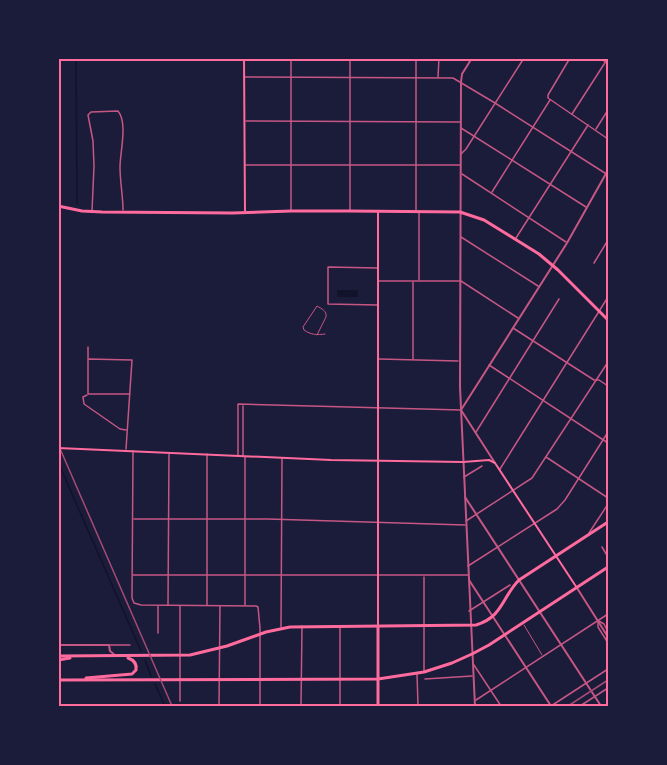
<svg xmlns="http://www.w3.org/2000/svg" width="667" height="765" viewBox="0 0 667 765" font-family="'Playfair Display',serif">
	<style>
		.water { fill: #12122b }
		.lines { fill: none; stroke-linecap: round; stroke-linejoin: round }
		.stream { stroke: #12122b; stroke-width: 1.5 }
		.service { stroke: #c65784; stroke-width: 1 }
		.minor { stroke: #c65784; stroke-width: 1.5 }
		.tertiary { stroke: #c65784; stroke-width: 2 }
		.secondary { stroke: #ff6b9d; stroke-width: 2 }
		.primary { stroke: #ff6b9d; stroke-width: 3 }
		.trunk { stroke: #ff6b9d; stroke-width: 3 }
		.rail { stroke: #a44b75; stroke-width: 1.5 }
		.neatline { fill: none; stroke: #ff6b9d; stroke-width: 2 }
	</style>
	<rect width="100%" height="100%" fill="#1b1b3a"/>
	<rect class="water" x="337" y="290" width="21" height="7"/>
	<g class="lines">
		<g class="stream">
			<path d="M76,58L77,204"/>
			<path d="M58,462L141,651"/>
			<path d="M145,660L151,676"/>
			<path d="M155,684L165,706"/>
		</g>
		<g class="service">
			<path d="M317,335L326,317C327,311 322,309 317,306L303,327L304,330C311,335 317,335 325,334"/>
			<path d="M524,625L542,655"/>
		</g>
		<g class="minor">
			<path d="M350,58V210"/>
			<path d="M570,58L548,95V98L608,139"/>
			<path d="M600,58L608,64"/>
			<path d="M244,77L453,78L495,103L608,175"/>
			<path d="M438,77L439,58"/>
			<path d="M572,114L608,58"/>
			<path d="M246,121L460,122"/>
			<path d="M461,128L586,207"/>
			<path d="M596,129L608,110"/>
			<path d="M461,154L466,149L524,58"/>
			<path d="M246,165H460"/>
			<path d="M462,174L566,242"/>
			<path d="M492,192L550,100"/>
			<path d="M291,210V58"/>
			<path d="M416,210V58"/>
			<path d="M92,211L94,166L93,141L88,115L91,112L118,111C128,123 120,152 120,167C120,182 123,196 123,210"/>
			<path d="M461,237L538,286"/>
			<path d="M516,238L588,125"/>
			<path d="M594,263L608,240"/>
			<path d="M419,280V213"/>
			<path d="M378,281H461L518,318"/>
			<path d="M377,305L328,304V267L378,268"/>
			<path d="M513,328L594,380H599L608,386"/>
			<path d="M88,347V358"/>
			<path d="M379,359L458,361"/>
			<path d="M413,359V282"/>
			<path d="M489,365L608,443"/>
			<path d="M87,395L83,397L84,404L120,429L126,430"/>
			<path d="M476,432L559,299"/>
			<path d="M126,449L132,360L88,359V394H130"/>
			<path d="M133,451L132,598L134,603L141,605L256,606L258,607L260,628V706"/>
			<path d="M207,454V605"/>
			<path d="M238,455V404L461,410"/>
			<path d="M243,455V406"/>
			<path d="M546,457L608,498"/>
			<path d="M500,469L608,297"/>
			<path d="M464,477L482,466"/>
			<path d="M134,519H268L465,525"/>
			<path d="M466,521L532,478L608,362"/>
			<path d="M589,533L608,504"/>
			<path d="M602,547L608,557"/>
			<path d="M468,566L557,509L565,500L608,432"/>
			<path d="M133,575H468"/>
			<path d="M424,577V671"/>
			<path d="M168,605L169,454"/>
			<path d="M245,605V457"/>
			<path d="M180,606V701"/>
			<path d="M469,611L510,585"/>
			<path d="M598,621V627L608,643"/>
			<path d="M599,621L604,624L608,632"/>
			<path d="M281,627L282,458"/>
			<path d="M158,633V606"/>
			<path d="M110,645H130"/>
			<path d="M474,665L501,706"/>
			<path d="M417,674L418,706"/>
			<path d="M425,679L472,676"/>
			<path d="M476,700L608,614"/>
			<path d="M219,706L220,606"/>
			<path d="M301,706L302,626"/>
			<path d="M340,706V626"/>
			<path d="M551,706L608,669"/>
			<path d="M580,706L608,688"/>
		</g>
		<g class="tertiary">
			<path d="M472,58L462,74L461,82L460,387L475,706"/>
			<path d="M495,463L461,410L567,243L608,170"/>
			<path d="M465,497L601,706"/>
			<path d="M469,580L551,706"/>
			<path d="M577,588L608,637"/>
			<path d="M58,645H109L110,651L116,656"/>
		</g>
		<g class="secondary">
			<path d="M244,58L245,213"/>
			<path d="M378,212V626"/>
			<path d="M58,448L331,460L463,462L489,460L495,463L577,588"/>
		</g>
		<g class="primary">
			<path d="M58,206L82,211L102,212L233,213L291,211H350L460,212L484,220L539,254L558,270L608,320"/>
			<path d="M378,626V706"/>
		</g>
		<g class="trunk">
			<path d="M58,656L190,655L227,646L266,632L290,627L476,625C503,617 502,597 519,580L608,522"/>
			<path d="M58,660L70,658"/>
			<path d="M86,678L132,674L136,670C137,664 134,660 128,658"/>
			<path d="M58,680L378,679L424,672L452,663L472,654L489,645L608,567"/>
		</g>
		<g class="rail">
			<path d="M58,444L172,706"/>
			<path d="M568,706L608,680"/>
		</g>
	</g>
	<rect width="667" height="765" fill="none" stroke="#1b1b3a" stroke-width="120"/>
	<rect x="60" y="60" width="547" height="645" class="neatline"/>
</svg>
